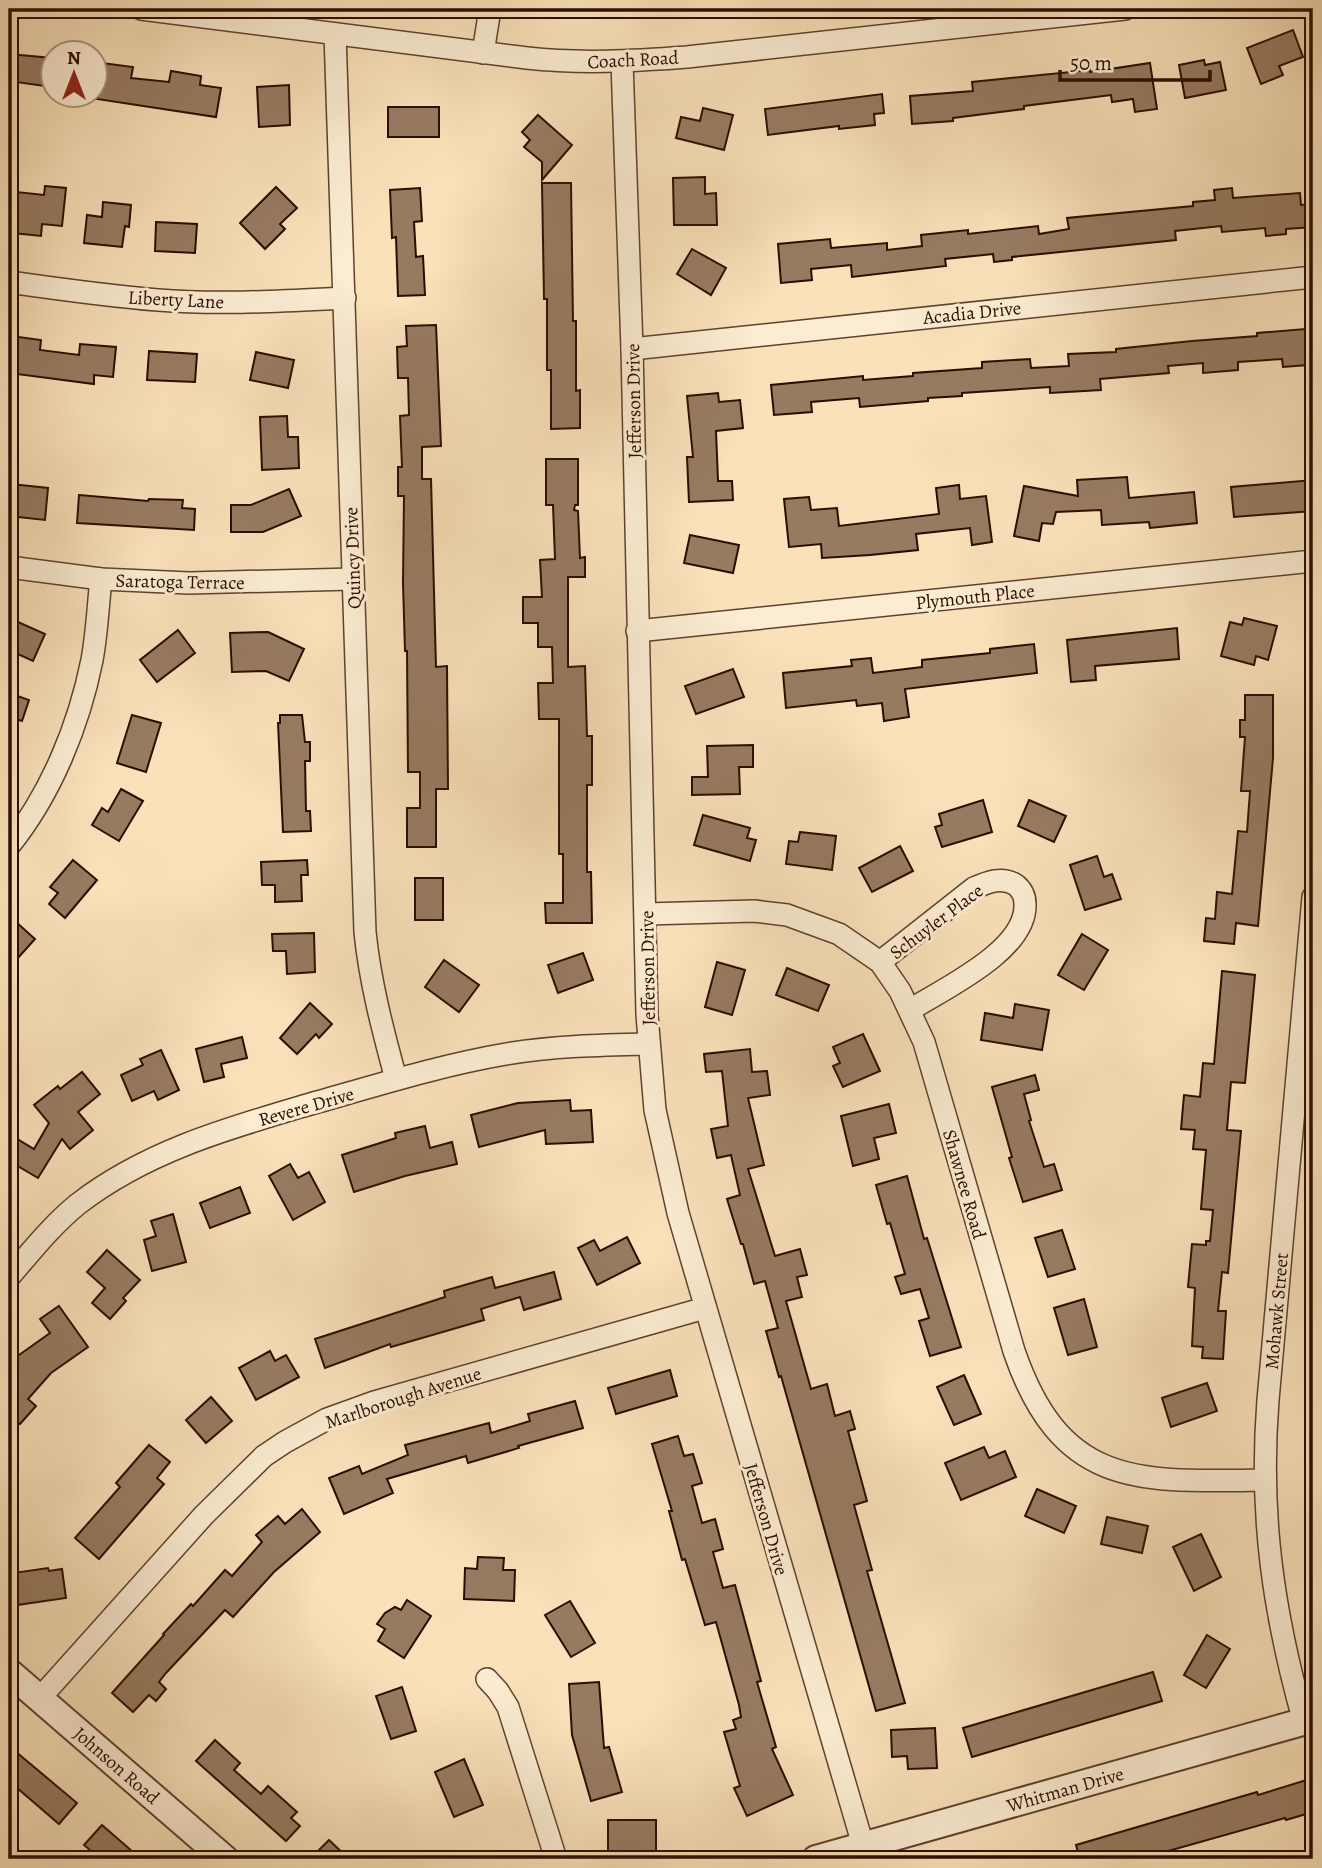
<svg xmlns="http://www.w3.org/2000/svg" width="1322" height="1868" viewBox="0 0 1322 1868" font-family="Alegreya,serif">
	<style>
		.building { fill: #977b61; stroke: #2d0c01; stroke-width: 2 }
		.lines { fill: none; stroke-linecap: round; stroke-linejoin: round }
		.minor-casing { stroke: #60412f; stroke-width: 24 }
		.tertiary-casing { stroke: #60412f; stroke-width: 30 }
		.minor { stroke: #fbecd2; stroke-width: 21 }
		.tertiary { stroke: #fbecd2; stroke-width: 26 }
		.labels { text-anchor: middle; stroke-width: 6; stroke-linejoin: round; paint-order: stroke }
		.street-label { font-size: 19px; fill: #2d0c01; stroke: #fbecd2 }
	</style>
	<rect width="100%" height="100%" fill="#f9e1ba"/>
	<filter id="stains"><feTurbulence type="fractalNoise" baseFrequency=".00286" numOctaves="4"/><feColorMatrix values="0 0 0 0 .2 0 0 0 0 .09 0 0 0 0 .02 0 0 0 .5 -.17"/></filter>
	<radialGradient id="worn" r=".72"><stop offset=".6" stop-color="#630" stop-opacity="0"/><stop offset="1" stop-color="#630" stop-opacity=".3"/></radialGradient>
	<g class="building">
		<path d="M1293,30L1303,57L1279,66L1283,75L1261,84L1247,48Z"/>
		<path d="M9,54L52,58V87L9,81Z"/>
		<path d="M1204,60L1205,65L1220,62L1226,90L1185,98L1179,65Z"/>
		<path d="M102,63L133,67L131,78L169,82L171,71L201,76L200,85L221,88L216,117L97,99Z"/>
		<path d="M1150,63L1157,109L1135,112L1133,99L1112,102L1111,95L1024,106V109L953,118V121L912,124L910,96L973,91L972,82L1090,70V72Z"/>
		<path d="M289,85L290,125L259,127L257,87Z"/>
		<path d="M882,94L884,113L874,114L875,125L839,129V126L768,135L765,109Z"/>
		<rect x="388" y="107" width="51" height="30"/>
		<path d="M703,108L733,115L724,150L676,138L681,117L700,121Z"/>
		<path d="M538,115L572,145L542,180V162L524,147L530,140L522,132Z"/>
		<path d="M705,177V194L716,193L717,225H674L673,178Z"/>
		<path d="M542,183H571L573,321H576V391L580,390V428L551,429V370H547V299H544Z"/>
		<path d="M45,186L66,188L62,226L42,224L41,236L13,233L17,192L44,195Z"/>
		<path d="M276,187L297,208L280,224L285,229L265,249L240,223Z"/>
		<path d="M420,188L422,221L414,222L416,257L423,256L425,295L398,296L396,237L392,238L390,190Z"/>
		<path d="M1232,188L1233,198L1300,193L1301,205L1312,204L1313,227L1286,229V234L1266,236L1265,228L1222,232L1221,226L1175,231L1176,240L1012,257V260L994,262L993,254L945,259L946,266L852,277L851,265L811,269L812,280L781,283L778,244L830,239L831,248L887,243V250L922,246L921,235L968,230V234L1038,226L1039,234L1069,229L1067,218L1193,206V202L1215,200L1214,190Z"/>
		<path d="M103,202L131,205L129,227L125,226L122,247L84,243L87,215L102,217Z"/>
		<path d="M156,222L197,224L195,253L155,251Z"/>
		<path d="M692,249L726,268L711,295L677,274Z"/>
		<path d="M436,325L441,446L422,447V479H431L436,667L447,666L448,789H436V847H407V808H420V772H408L407,651H405L403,583L404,496H398V467H402L400,416L409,415L408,378H398L397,347L407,346L406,326Z"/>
		<path d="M1305,329L1308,365L1283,367L1282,359L1238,362V370L1203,373V363L1168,366L1169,373L1100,379L1101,390L1050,393V387L962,393V396L928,398V401L860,407L859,398L811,402L812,412L774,415L771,385L863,376V380L913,376V373L982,368V362L1030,359L1031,368L1069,366L1068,354L1116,352V349L1192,341L1257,336V333Z"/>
		<path d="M11,336L41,340L40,350L79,355L80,344L116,347L113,377L94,375V384L9,373Z"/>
		<path d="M149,351L197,354L195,382L147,380Z"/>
		<path d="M256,352L294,360L288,388L250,380Z"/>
		<path d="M718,393L719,402L740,400L743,428L716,431L718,481H732L733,500L689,502L687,457H693L687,396Z"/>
		<path d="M287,416L288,437H298L299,468L262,470L260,417Z"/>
		<path d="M546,459H578V505H575L574,510L578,511L580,558L585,557V577H568V667L585,666L587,736H592V785H587V872H591L592,923H546L545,903H563V854H559V719H539L538,683H553L552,647H538V623H523V597H542L540,560L555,559L553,505H546Z"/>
		<path d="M1127,477L1129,498L1194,492L1197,523L1150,528L1149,522L1102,525L1101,510L1056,512L1053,524L1042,523L1039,541L1014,536L1024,486L1078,496L1077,480Z"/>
		<path d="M1313,480V511L1234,517L1231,487Z"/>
		<path d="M11,484L48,488L45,520L9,516Z"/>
		<path d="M959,485L960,499L986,496L992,542L972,545L970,528L916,534L918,550L870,555L822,558L821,544L789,547L784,499L809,497L811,510L837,508L839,526L939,514L936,488Z"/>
		<path d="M289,489L301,516L263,532H231V505H251Z"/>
		<path d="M79,495L148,501L149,499L183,500L182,508L195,509L194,530L77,523Z"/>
		<path d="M690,535L739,545L733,573L684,563Z"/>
		<path d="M9,618L45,634L33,661L9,650Z"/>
		<path d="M1244,618L1277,626L1268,660L1256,656L1254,665L1221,656L1230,622L1242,625Z"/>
		<path d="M1177,628L1179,659L1095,666L1096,680L1071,682L1067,640Z"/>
		<path d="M178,630L195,653L157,682L140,660Z"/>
		<path d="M268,632L304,649L289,681L266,671L232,672L230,633Z"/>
		<path d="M1034,644L1037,673L905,689L909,717L884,721L882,703L857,706L856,700L786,708L783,673L852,666L851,660L871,658L873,673L922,667V660L990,653V649Z"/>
		<path d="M733,669L744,697L696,714L685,686Z"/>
		<path d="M9,693L29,700L22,721L9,717Z"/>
		<path d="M1245,695H1273V758L1258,926L1236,923L1234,944L1204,941L1206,918L1215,919L1217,892L1232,894L1238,831L1247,832L1250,791H1241L1245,737H1240V720H1245Z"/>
		<path d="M132,715L161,723L146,772L117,763Z"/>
		<path d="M280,715H302L305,742H310V761H305L306,811H310L311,831L283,832L278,723H280Z"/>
		<path d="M753,745V767H739L740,794L692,795V777H708L707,746Z"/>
		<path d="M121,789L143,801L119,841L92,825L102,808L108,812Z"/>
		<path d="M983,800L992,832L942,847L935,827L942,825L939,814Z"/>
		<path d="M1029,800L1066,816L1054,842L1018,826Z"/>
		<path d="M703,815L750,828L747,838L756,840L750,861L694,845Z"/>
		<path d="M800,832L836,836L832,870L786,864L789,841L798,842Z"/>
		<path d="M900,846L913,871L872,892L859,868Z"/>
		<path d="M1097,856L1104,877L1112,874L1121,899L1085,910L1070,865Z"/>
		<path d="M73,860L97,880L65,918L49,904L58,893L50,887Z"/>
		<path d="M307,860L308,875H301L302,901L275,902V885H262L261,862Z"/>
		<rect x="415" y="878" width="28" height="42"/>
		<path d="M16,922L35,939L9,968V931Z"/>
		<path d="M314,933L315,972L287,974L286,951H273L272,934Z"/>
		<path d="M1082,934L1108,950L1084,990L1058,975Z"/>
		<path d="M583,953L593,980L558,993L548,965Z"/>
		<path d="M444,960L479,985L459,1012L425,987Z"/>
		<path d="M717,962L745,970L732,1015L705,1007Z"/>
		<path d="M787,968L829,985L818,1011L776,995Z"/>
		<path d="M1222,971L1255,975L1245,1083L1231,1082L1227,1130L1241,1131L1228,1273L1222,1272L1218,1311H1226L1223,1359L1202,1358L1203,1347L1192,1346L1195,1288L1188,1287L1192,1244L1206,1245V1241H1210L1213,1210L1201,1209L1206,1150L1193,1149L1195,1130L1181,1129L1184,1095L1200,1097L1203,1063L1214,1064Z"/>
		<path d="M310,1003L332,1024L319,1038L316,1034L297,1054L280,1038Z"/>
		<path d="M1015,1004L1049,1010L1042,1050L981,1040L985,1013L1013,1018Z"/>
		<path d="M863,1034L880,1071L843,1087L833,1066L840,1063L833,1047Z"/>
		<path d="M242,1037L247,1058L221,1064L224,1077L204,1082L196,1049Z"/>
		<path d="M750,1049L752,1072L767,1071L770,1095L748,1098L764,1165L748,1169L775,1256L800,1249L807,1275L797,1277L802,1297L786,1301L811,1389L827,1384L835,1416L850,1411L855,1429L848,1431L867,1501L854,1505L872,1570L867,1571L905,1703L876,1711L781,1376L779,1377L766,1331L778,1328L765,1281L754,1284L743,1244H741L727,1199L740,1195L731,1155L717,1158L711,1129L728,1126L722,1071L706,1072L704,1054Z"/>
		<path d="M161,1050L179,1090L158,1100L154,1091L132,1101L121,1075L143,1065L140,1059Z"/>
		<path d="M82,1072L100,1094L78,1112L93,1130L70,1149L62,1139L38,1178L9,1161V1134L34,1149L49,1123L34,1105L58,1086L60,1089Z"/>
		<path d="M1035,1075L1039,1090L1024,1094L1031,1120L1029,1121L1044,1167L1054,1164L1062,1190L1023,1202L1009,1158L1012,1157L992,1087Z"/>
		<path d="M570,1100L571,1111L591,1110L593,1142L546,1144L545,1130L479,1147L471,1115L518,1103Z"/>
		<path d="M889,1104L896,1133L874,1138L879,1159L853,1166L841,1116Z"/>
		<path d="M425,1126L430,1148L452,1142L457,1164L405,1176L354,1192L342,1155L396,1138L395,1133Z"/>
		<path d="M290,1164L298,1178L309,1172L325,1202L293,1220L269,1176Z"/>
		<path d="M907,1176L924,1239L927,1238L961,1347L930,1356L919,1321L929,1318L920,1289L901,1294L895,1277L905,1274L890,1223L887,1224L876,1185Z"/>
		<path d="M240,1187L250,1213L210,1228L200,1203Z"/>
		<path d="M173,1214L186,1262L152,1271L144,1240L156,1236L151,1221Z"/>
		<path d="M1062,1230L1075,1269L1048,1277L1035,1238Z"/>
		<path d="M627,1237L640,1263L597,1285L578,1248L594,1240L600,1251Z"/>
		<path d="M107,1250L140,1280L123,1298L126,1301L110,1319L92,1303L105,1288L87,1272Z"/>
		<path d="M554,1272L561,1299L524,1310L520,1297L481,1309L484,1320L391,1347L390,1344L325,1368L315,1339L445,1297L444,1291L492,1277L495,1288Z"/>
		<path d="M1084,1299L1097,1347L1068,1355L1054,1308Z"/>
		<path d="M59,1306L88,1347L51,1373L28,1399L36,1406L20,1424L9,1414V1347L19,1355L50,1333L40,1319Z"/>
		<path d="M270,1351L275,1361L286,1355L299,1377L256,1400L239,1368Z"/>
		<path d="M670,1370L677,1396L616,1414L608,1388Z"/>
		<path d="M964,1375L981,1414L954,1425L937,1387Z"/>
		<path d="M1207,1383L1217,1411L1171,1427L1162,1398Z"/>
		<path d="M211,1397L232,1421L206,1443L186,1420Z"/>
		<path d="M575,1401L583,1428L518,1446L519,1448L468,1463L466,1456L387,1479L393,1493L344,1514L329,1478L359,1466L362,1474L408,1455L405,1445L489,1423L491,1433L530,1421L528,1414Z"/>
		<path d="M678,1436L684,1456L693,1454L702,1483L692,1486L702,1523L715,1519L723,1549L713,1552L723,1588L735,1585L761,1681L757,1682L776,1747L772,1749L793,1795L747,1816L734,1788L740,1786L724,1732L736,1729L733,1720L741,1717L739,1705L716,1622L705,1625L685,1559L682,1560L669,1511H672L652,1444Z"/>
		<path d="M149,1445L170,1462L157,1478L164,1484L99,1559L75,1538L120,1487L116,1483Z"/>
		<path d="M984,1447L989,1458L1005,1451L1016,1477L961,1500L945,1463Z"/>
		<path d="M1037,1489L1076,1506L1064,1533L1025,1516Z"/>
		<path d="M302,1509L320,1532L274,1572L233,1617L225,1610L166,1673L159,1682L166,1689L156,1701L149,1695L133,1712L112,1693L164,1635L163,1634L191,1604L193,1606L225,1570L232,1576L262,1542L256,1535L278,1516L285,1524Z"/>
		<path d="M1107,1517L1148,1526L1142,1553L1101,1544Z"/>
		<path d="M1201,1534L1221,1577L1194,1591L1173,1547Z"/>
		<path d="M478,1557L504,1558L503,1570H515L514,1601L464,1599L465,1568L477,1569Z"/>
		<path d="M48,1568L49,1571L62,1569L66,1598L17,1605L13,1573Z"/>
		<path d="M407,1600L431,1616L404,1658L378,1641L385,1629L377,1624L385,1613L395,1607L401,1610Z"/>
		<path d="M570,1601L595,1643L571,1657L545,1615Z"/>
		<path d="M1207,1635L1230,1649L1206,1688L1184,1675Z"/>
		<path d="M1153,1672L1162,1701L972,1757L963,1728Z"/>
		<path d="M599,1682L604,1748L609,1747L622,1792L591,1801L572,1735L569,1684Z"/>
		<path d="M402,1687L416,1731L391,1739L376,1696Z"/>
		<path d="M935,1728L937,1768L908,1769L907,1756L892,1757L891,1730Z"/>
		<path d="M215,1740L240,1763L234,1770L261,1794L268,1786L297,1812L291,1818L300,1826L286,1841L196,1761Z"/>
		<path d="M9,1746L77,1803L59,1824L9,1781Z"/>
		<path d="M464,1759L483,1805L454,1817L435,1772Z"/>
		<path d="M1313,1778V1812L1286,1820L1285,1818L1140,1859H1080L1076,1845L1257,1792L1258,1795Z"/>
		<rect x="608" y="1820" width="48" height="31"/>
		<path d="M102,1825L141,1859H100L84,1845Z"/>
		<path d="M329,1840L349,1859H310Z"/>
	</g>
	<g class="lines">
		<g class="minor-casing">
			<g id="minor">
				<path d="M141,9L527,58C580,64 633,61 687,57L1125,9"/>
				<path d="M335,34L365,932C370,982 383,1031 396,1079"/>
				<path d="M483,53L490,9"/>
				<path d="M622,62L632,349L647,1015L655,1110L678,1213L863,1845"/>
				<path d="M9,282C58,289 108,296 158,300C220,305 282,301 345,298"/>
				<path d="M632,349L1313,277"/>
				<path d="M9,567L101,579L189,583L353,579"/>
				<path d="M637,631L1313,561"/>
				<path d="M9,846C51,794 79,725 92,660C97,633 98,606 101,579"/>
				<path d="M646,914L754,911L787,915L839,934L880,962L900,991L924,1042L1014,1351C1061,1488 1138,1482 1264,1480"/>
				<path d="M880,962L974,888C988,882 1002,876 1016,885C1022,890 1025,896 1025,904C1027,950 945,988 910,1010"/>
				<path d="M9,1277C31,1252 52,1225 78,1204C144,1153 222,1130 300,1107C368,1088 436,1066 506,1054C553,1046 601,1045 649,1044"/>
				<path d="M487,1679L498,1691L508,1707L556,1859"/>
				<path d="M40,1698L204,1515L264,1456L285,1442L327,1419L374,1402L705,1308"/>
				<path d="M1304,1722C1273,1612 1259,1514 1268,1400L1313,897"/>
			</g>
		</g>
		<g class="tertiary-casing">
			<g id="tertiary">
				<path d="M9,1672L225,1859"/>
				<path d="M816,1859L1313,1719"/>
			</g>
		</g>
		<use href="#minor" class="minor"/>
		<use href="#tertiary" class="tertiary"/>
	</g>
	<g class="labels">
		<g class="street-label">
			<text transform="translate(633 59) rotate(-3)" y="7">Coach Road</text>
			<text transform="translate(176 299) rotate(3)" y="7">Liberty Lane</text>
			<text transform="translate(972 312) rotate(-6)" y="7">Acadia Drive</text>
			<text transform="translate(633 401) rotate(-91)" y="7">Jefferson Drive</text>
			<text transform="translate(352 558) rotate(-92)" y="7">Quincy Drive</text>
			<text transform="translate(180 581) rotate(1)" y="7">Saratoga Terrace</text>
			<text transform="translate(975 596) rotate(-6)" y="7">Plymouth Place</text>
			<text transform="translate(936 921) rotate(-37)" y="7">Schuyler Place</text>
			<text transform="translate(647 968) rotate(-91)" y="7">Jefferson Drive</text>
			<text transform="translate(306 1106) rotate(-16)" y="7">Revere Drive</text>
			<text transform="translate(965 1184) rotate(74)" y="7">Shawnee Road</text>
			<text transform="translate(1276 1311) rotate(-85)" y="7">Mohawk Street</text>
			<text transform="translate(403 1397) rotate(-18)" y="7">Marlborough Avenue</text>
			<text transform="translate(767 1519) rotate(74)" y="7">Jefferson Drive</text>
			<text transform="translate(117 1765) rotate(41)" y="7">Johnson Road</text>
			<text transform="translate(1065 1789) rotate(-16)" y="7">Whitman Drive</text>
		</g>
	</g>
	<rect width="1322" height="1868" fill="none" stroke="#f9e1ba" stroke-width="35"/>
	<rect x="10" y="10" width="1301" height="1847" fill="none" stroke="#2d0c01" stroke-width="3.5"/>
	<rect x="18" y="18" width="1287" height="1833" fill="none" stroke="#2d0c01" stroke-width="2"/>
	<g transform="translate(74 74)"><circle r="33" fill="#fbecd2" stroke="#a9927e" stroke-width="2"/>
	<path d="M0-5L12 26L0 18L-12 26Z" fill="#8f2418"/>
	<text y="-10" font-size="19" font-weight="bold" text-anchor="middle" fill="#2d0c01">N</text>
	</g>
	<path d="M1060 70v10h150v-10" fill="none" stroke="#2d0c01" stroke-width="3.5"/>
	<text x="1070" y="70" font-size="21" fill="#2d0c01" stroke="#fbecd2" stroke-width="5" paint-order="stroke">50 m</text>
	<rect width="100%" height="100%" filter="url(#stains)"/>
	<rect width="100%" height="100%" fill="url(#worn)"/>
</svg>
